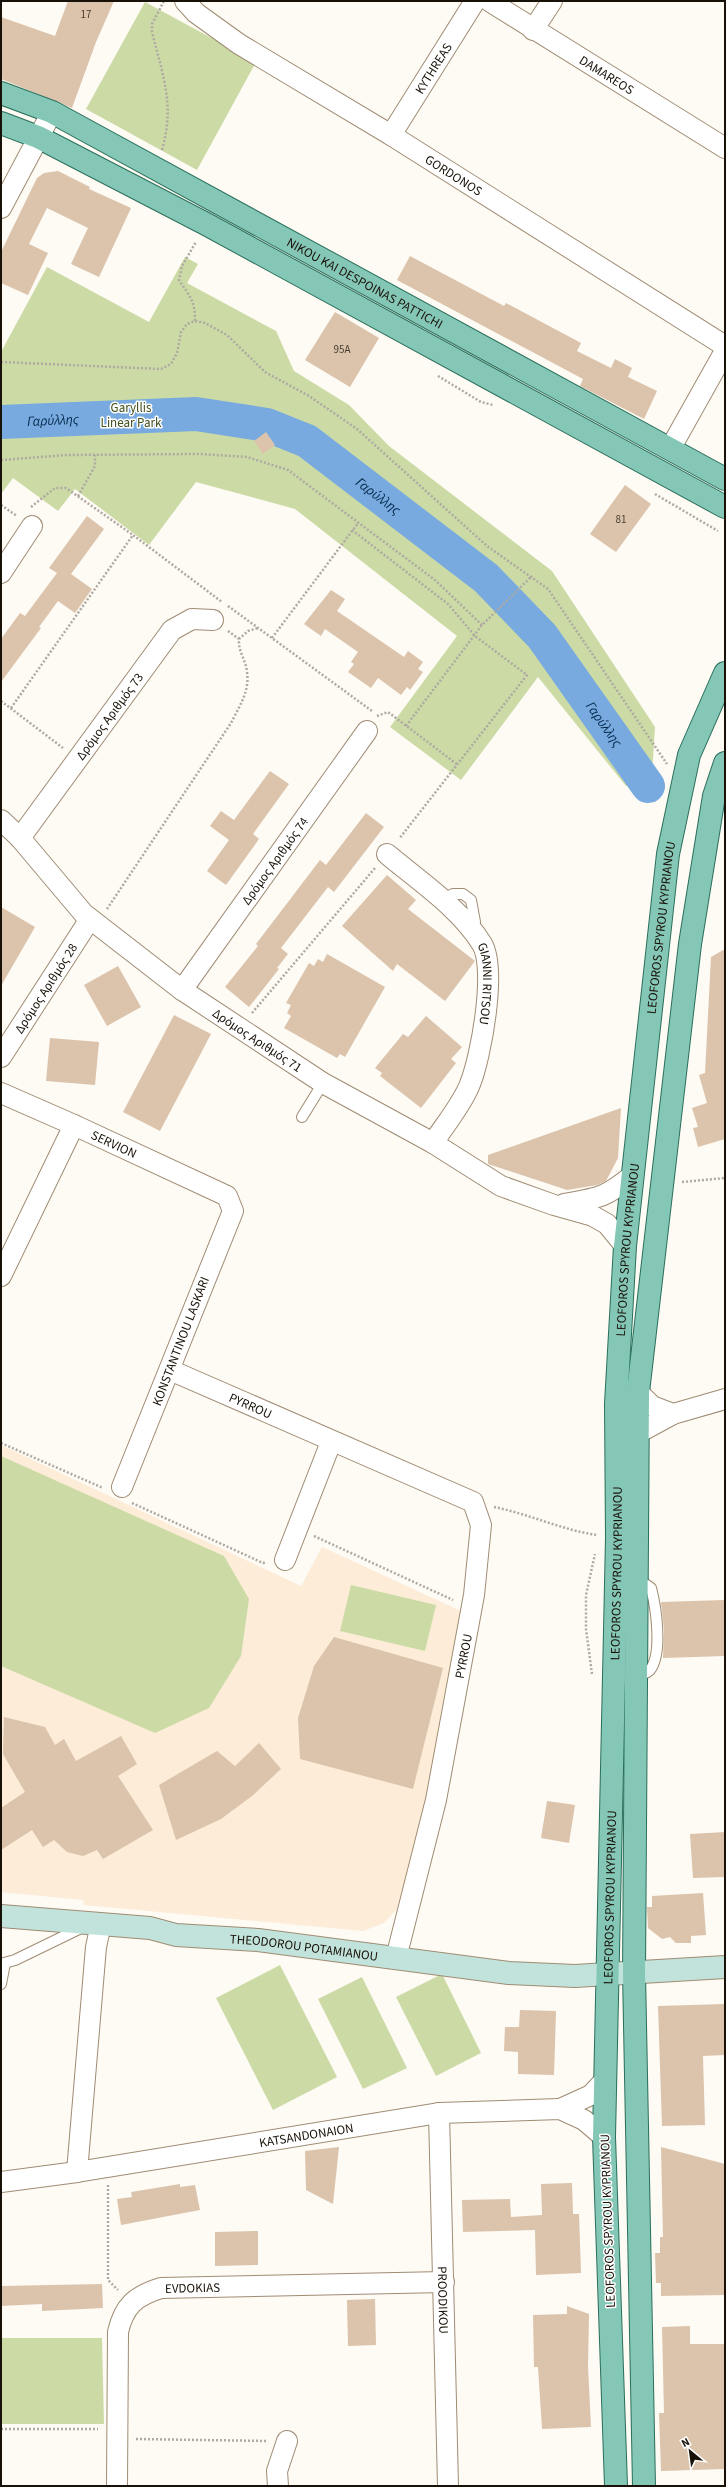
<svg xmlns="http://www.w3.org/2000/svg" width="726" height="2487" viewBox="0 0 726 2487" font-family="'Source Sans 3',sans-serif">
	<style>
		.built { fill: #fcecd8 }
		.green { fill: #ccdba5 }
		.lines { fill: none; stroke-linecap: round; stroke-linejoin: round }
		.river { stroke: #78aadf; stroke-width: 34 }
		.building { fill: #dbc4ab }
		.lane-casing { stroke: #9f8c73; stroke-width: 12 }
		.street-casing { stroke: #9f8c73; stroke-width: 22 }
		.secondary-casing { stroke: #9f8c73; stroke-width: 24 }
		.primary-casing { stroke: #2a6f5b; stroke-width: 24 }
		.path { stroke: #aea9a2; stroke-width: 2.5; stroke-dasharray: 2 2; stroke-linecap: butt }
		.lane { stroke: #fff; stroke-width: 10 }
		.street { stroke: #fff; stroke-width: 20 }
		.secondary { stroke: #c2e3db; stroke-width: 22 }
		.primary { stroke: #85c7b7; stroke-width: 22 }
		.labels { text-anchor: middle; stroke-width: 3; stroke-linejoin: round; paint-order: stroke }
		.number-label { font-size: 11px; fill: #493e31 }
		.street-label { font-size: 13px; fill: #181108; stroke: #fff }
		.park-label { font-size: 13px; fill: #424e1c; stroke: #fff }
		.water-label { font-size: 14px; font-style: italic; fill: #052a4c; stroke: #fff }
	</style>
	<rect width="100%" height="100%" fill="#fefaf4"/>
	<path class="built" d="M1,1445L301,1586L322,1547L461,1611L442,1740L403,1890L396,1910L384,1923L363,1931L84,1905L83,1900L1,1892Z"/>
	<g class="green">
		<path d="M145,2L256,62L197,170L86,109Z"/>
		<path d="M185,257L198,264L187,283L276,331L294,371L349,405L389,446L552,571L655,727L652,775L626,786L538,677L461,780L390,727L457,636L295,509L196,482L149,545L75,489L58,511L13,478L1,494V352L47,267L149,322Z"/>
		<path d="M1,1456L224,1556L249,1599L241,1656L209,1708L155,1733L1,1666Z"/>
		<path d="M351,1585L436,1605L425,1651L340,1631Z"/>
		<path d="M280,1965L337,2077L273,2110L216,1998Z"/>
		<path d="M442,1974L481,2053L436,2076L396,1997Z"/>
		<path d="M362,1977L407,2068L363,2089L318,1999Z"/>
		<path d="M1,2338H102L104,2424H1Z"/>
	</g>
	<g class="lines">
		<path class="river" id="s1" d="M1,422L196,414L267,425L307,441L486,578L542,636L648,786"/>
	</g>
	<g class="building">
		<path d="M68,1H114L96,42L72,108L1,79V17L55,36Z"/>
		<path d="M58,171L90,187L89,189L131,208L99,277L71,264L88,228L47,208L29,244L48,253L28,295L1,283V252L37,178L44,173Z"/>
		<path d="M410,256L504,306L506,303L581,343L577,351L611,368L615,359L632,368L628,377L657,391L644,419L580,386L583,379L397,280Z"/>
		<path d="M335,312L379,338L350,387L305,360Z"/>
		<path d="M266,432L275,445L263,454L254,441Z"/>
		<path d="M625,485L651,504L616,552L590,534Z"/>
		<path d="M87,516L104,529L71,574L92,589L75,613L58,601L39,627L41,628L1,682V639L20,613L25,616L57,573L49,568Z"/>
		<path d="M331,590L345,599L337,611L404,657L408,651L423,662L418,669L423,672L410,690L407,687L401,695L378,678L371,688L348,672L354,664L351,662L358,652L325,629L321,636L304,624Z"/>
		<path d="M270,771L289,784L253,834L259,839L226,885L207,871L229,840L210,826L221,811L234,820Z"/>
		<path d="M366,813L384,827L334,892L328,887L281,948L288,954L277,968L279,969L249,1007L225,987L258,946L256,944L320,860L326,865Z"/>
		<path d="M387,875L416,900L408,909L475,961L445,1001L397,964L393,971L342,926Z"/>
		<path d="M1,907L35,927L1,986Z"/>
		<path d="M725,949V1139L698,1147L693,1128L698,1127L692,1108L707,1103L699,1075L705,1073L711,957Z"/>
		<path d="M327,954L385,987L345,1057L340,1054L337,1058L284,1028L291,1016L287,1013L291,1005L286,1003L305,970L309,963L314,966L318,959L323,962Z"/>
		<path d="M118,966L141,1007L107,1026L84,985Z"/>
		<path d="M174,1015L211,1034L160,1131L123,1112Z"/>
		<path d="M426,1016L462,1047L451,1059L456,1063L421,1108L380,1076L382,1073L375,1068L403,1034L408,1037Z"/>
		<path d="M50,1038L99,1042L95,1085L46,1081Z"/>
		<path d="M621,1108L618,1158L606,1181L597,1185L567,1190L488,1164V1155Z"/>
		<path d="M725,1600V1656L663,1658L664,1630L661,1602Z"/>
		<path d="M334,1637L443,1668L413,1789L300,1759L298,1718L314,1666Z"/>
		<path d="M4,1717L45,1727L55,1745L64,1739L76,1761L121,1736L137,1764L118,1776L153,1830L103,1859L97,1850L83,1856L67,1852L54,1840L43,1847L32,1830L1,1850V1808L25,1792L3,1754Z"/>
		<path d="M259,1743L281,1769L252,1796L221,1819L176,1840L159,1785L217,1751L235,1766Z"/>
		<path d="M547,1801L575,1805L569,1843L541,1838Z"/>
		<path d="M725,1832V1877L693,1878L690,1834Z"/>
		<path d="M703,1893L706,1935L691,1936V1943H676L670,1937L662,1939L648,1928L647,1907H652V1896Z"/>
		<path d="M725,2004V2055L703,2056L705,2125L662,2126L658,2006Z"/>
		<path d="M520,2010L556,2011L554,2075L518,2074V2052L504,2051L505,2027H519Z"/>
		<path d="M339,2147L333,2204L306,2190L305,2151Z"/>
		<path d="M661,2147L725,2164V2295L661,2296V2283H656L655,2253H660V2237H663Z"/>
		<path d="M572,2183L573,2214H579L581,2273L536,2275L535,2230L463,2232L462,2200L510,2199L511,2217L542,2215L541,2184Z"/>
		<path d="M180,2184V2187L195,2185L200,2210L121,2225L117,2199L132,2197L131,2192Z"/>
		<path d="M258,2231V2265L215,2266V2232Z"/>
		<path d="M102,2284L103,2308L42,2311V2304L1,2306V2286Z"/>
		<path d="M375,2299L376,2345L348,2346L347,2300Z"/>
		<path d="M567,2306L589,2314L588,2366L591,2427L542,2429L538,2367H534L533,2315L567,2314Z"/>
		<path d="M690,2326V2344H725V2469L661,2471L659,2413H664L662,2327Z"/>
	</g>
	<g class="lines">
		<g class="lane-casing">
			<g id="lane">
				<path d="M442,900L453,894H463L471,900L475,922L472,928"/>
				<path d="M302,1117L323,1083"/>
				<path d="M637,1677C641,1675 647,1673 650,1670C663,1653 656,1607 651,1588L638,1579"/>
				<path d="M1,1964L15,1960L83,1927"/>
				<path d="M1,1984L5,1963"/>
			</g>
		</g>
		<g class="street-casing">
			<g id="street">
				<path id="s2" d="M185,1L196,13L239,44L391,135L725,346"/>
				<path id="s3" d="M489,1L725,148"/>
				<path d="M533,30L552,1"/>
				<path id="s4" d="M391,135L475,1"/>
				<path d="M1,208L52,112"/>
				<path d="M670,449L725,351"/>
				<path d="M1,573L32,526"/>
				<path id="s5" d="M1,820L20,838L84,914L182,990L323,1083L433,1143L501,1186L554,1205L593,1216L607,1224L625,1246"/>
				<path id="s6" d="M20,838L172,630L192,619L213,620"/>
				<path id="s7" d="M387,854C419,881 460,908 482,944C497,969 481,1057 470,1084C463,1103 444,1126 433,1143"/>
				<path id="s8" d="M182,990L367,731"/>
				<path id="s9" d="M1,1057L90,919"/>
				<path id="s10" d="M1,1093L74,1125L227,1196L233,1211L122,1487"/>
				<path d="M564,1204C599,1198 605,1198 633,1175"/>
				<path d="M1,1276L74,1125"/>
				<path id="s11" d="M170,1370L473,1502L481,1525L474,1595L436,1800L396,1958"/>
				<path d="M638,1392L652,1406L673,1414"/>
				<path d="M638,1433L673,1414L725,1399"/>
				<path d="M285,1560L331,1442"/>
				<path d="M560,2109L591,2095L605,2080"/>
				<path id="s12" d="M439,2113L448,2486"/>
				<path d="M77,2172L96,1947L101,1924"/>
				<path id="s13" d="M1,2182L77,2172L439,2113L560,2109L584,2120L604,2137"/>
				<path id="s14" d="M117,2486L118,2332C124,2306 135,2296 161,2288L444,2282"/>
				<path d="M278,2486L277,2471L287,2441"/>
			</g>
		</g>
		<g class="secondary-casing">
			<g id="secondary">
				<path id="s15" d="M1,1916L150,1928L176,1935L258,1940L509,1973L575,1976L725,1967"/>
			</g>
		</g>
		<g class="primary-casing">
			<g id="primary">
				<path id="s16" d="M1,93L52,112L725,479"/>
				<path d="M1,123L38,137L206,224L725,507"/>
				<path id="s17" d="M616,2486L604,2137L617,1538L616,1404L625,1246L668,854L689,755L725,673"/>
				<path d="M644,2486L634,1973L638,1392L690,944L714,796L725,763"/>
			</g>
		</g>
		<g class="path">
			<path d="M162,150C175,104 163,77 152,32V24L164,1"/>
			<path d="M195,321C195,300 190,297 179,280L182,266L196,242"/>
			<path d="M1,362L161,369L171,364L177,353L181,332L187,324L195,321L205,323L227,335L265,372L309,396L357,429L487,546L548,589L667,764"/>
			<path d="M438,376L481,402L493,405"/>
			<path d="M1,460L67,455L199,454L247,457L288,470L435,580L482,625"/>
			<path d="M655,494L718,531"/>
			<path d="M78,496L95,466V455"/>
			<path d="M1,505L17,516"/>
			<path d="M31,507L55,488H66L133,535"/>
			<path d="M352,530L448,604L475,636L527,675L399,839"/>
			<path d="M228,606L372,711"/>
			<path d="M228,631L239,639"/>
			<path d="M272,638L358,523"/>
			<path d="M1,701L63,748"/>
			<path d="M11,708L133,535L222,602"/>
			<path d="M377,716L388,712L458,765"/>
			<path d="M406,726L482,625L532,576"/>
			<path d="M107,909L231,723C239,707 250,691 247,672C246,660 238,652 239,639L248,631L258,628"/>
			<path d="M252,1013L375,868"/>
			<path d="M682,1182L725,1178"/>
			<path d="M1,1443L103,1488"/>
			<path d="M132,1503L263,1563L266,1562"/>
			<path d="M494,1507C529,1514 562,1530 597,1535"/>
			<path d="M314,1536L453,1600"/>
			<path d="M592,1674L586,1629V1595L595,1554"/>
			<path d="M108,2185V2280L118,2290"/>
			<path d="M1,2429H98"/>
			<path d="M136,2439L267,2441"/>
		</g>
		<use href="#lane" class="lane"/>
		<use href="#street" class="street"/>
		<use href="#secondary" class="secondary"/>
		<use href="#primary" class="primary"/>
	</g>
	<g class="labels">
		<g class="number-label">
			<text x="86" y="18">17</text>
			<text x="342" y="353">95A</text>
			<text x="621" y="523">81</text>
		</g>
		<g class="street-label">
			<text dy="5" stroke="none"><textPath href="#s4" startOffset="79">KYTHREAS</textPath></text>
			<text dy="5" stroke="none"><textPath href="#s3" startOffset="139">DAMAREOS</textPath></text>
			<text dy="5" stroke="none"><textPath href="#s2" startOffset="321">GORDONOS</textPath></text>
			<text dy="5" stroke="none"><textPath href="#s16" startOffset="411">NIKOU KAI DESPOINAS PATTICHI</textPath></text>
			<text dy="5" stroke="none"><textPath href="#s6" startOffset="151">Δρόμος Αριθμός 73</textPath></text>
			<text dy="5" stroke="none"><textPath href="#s8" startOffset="159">Δρόμος Αριθμός 74</textPath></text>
			<text dy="5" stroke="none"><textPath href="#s17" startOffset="1561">LEOFOROS SPYROU KYPRIANOU</textPath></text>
			<text dy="5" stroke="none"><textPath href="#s7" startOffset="172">GIANNI RITSOU</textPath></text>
			<text dy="5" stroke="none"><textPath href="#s9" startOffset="82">Δρόμος Αριθμός 28</textPath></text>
			<text dy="5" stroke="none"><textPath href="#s5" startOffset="340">Δρόμος Αριθμός 71</textPath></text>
			<text dy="5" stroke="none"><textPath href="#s10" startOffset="124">SERVION</textPath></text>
			<text dy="5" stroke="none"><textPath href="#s17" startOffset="1237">LEOFOROS SPYROU KYPRIANOU</textPath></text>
			<text transform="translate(180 1341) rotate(-69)" y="5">KONSTANTINOU LASKARI</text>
			<text dy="5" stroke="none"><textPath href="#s11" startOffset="88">PYRROU</textPath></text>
			<text dy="5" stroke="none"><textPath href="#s17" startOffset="913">LEOFOROS SPYROU KYPRIANOU</textPath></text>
			<text transform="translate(463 1656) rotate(-79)" y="5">PYRROU</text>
			<text dy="5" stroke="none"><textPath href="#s17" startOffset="589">LEOFOROS SPYROU KYPRIANOU</textPath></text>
			<text dy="5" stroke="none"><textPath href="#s15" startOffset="305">THEODOROU POTAMIANOU</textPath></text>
			<text dy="5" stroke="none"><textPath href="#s13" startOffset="309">KATSANDONAION</textPath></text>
			<text transform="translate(607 2221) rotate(-92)" y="5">LEOFOROS SPYROU KYPRIANOU</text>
			<text dy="5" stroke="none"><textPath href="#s14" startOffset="251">EVDOKIAS</textPath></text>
			<text dy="5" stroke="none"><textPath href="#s12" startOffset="187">PROODIKOU</textPath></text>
		</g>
		<g class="park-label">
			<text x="131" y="412">Garyllis<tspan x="131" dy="15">Linear Park</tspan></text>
		</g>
		<g class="water-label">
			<text dy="5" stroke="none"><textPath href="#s1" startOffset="52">Γαρύλλης</textPath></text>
			<text dy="5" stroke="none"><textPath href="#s1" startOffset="400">Γαρύλλης</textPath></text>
			<text dy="5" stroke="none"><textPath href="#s1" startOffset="724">Γαρύλλης</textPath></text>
		</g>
	</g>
	<rect width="726" height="2487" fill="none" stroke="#181108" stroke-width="4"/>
	<g transform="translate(690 2451) rotate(331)" stroke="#ffffff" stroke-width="3" paint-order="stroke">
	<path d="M0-3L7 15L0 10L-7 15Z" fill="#181108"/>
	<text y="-6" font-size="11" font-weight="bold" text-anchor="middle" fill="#181108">N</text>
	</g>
</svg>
